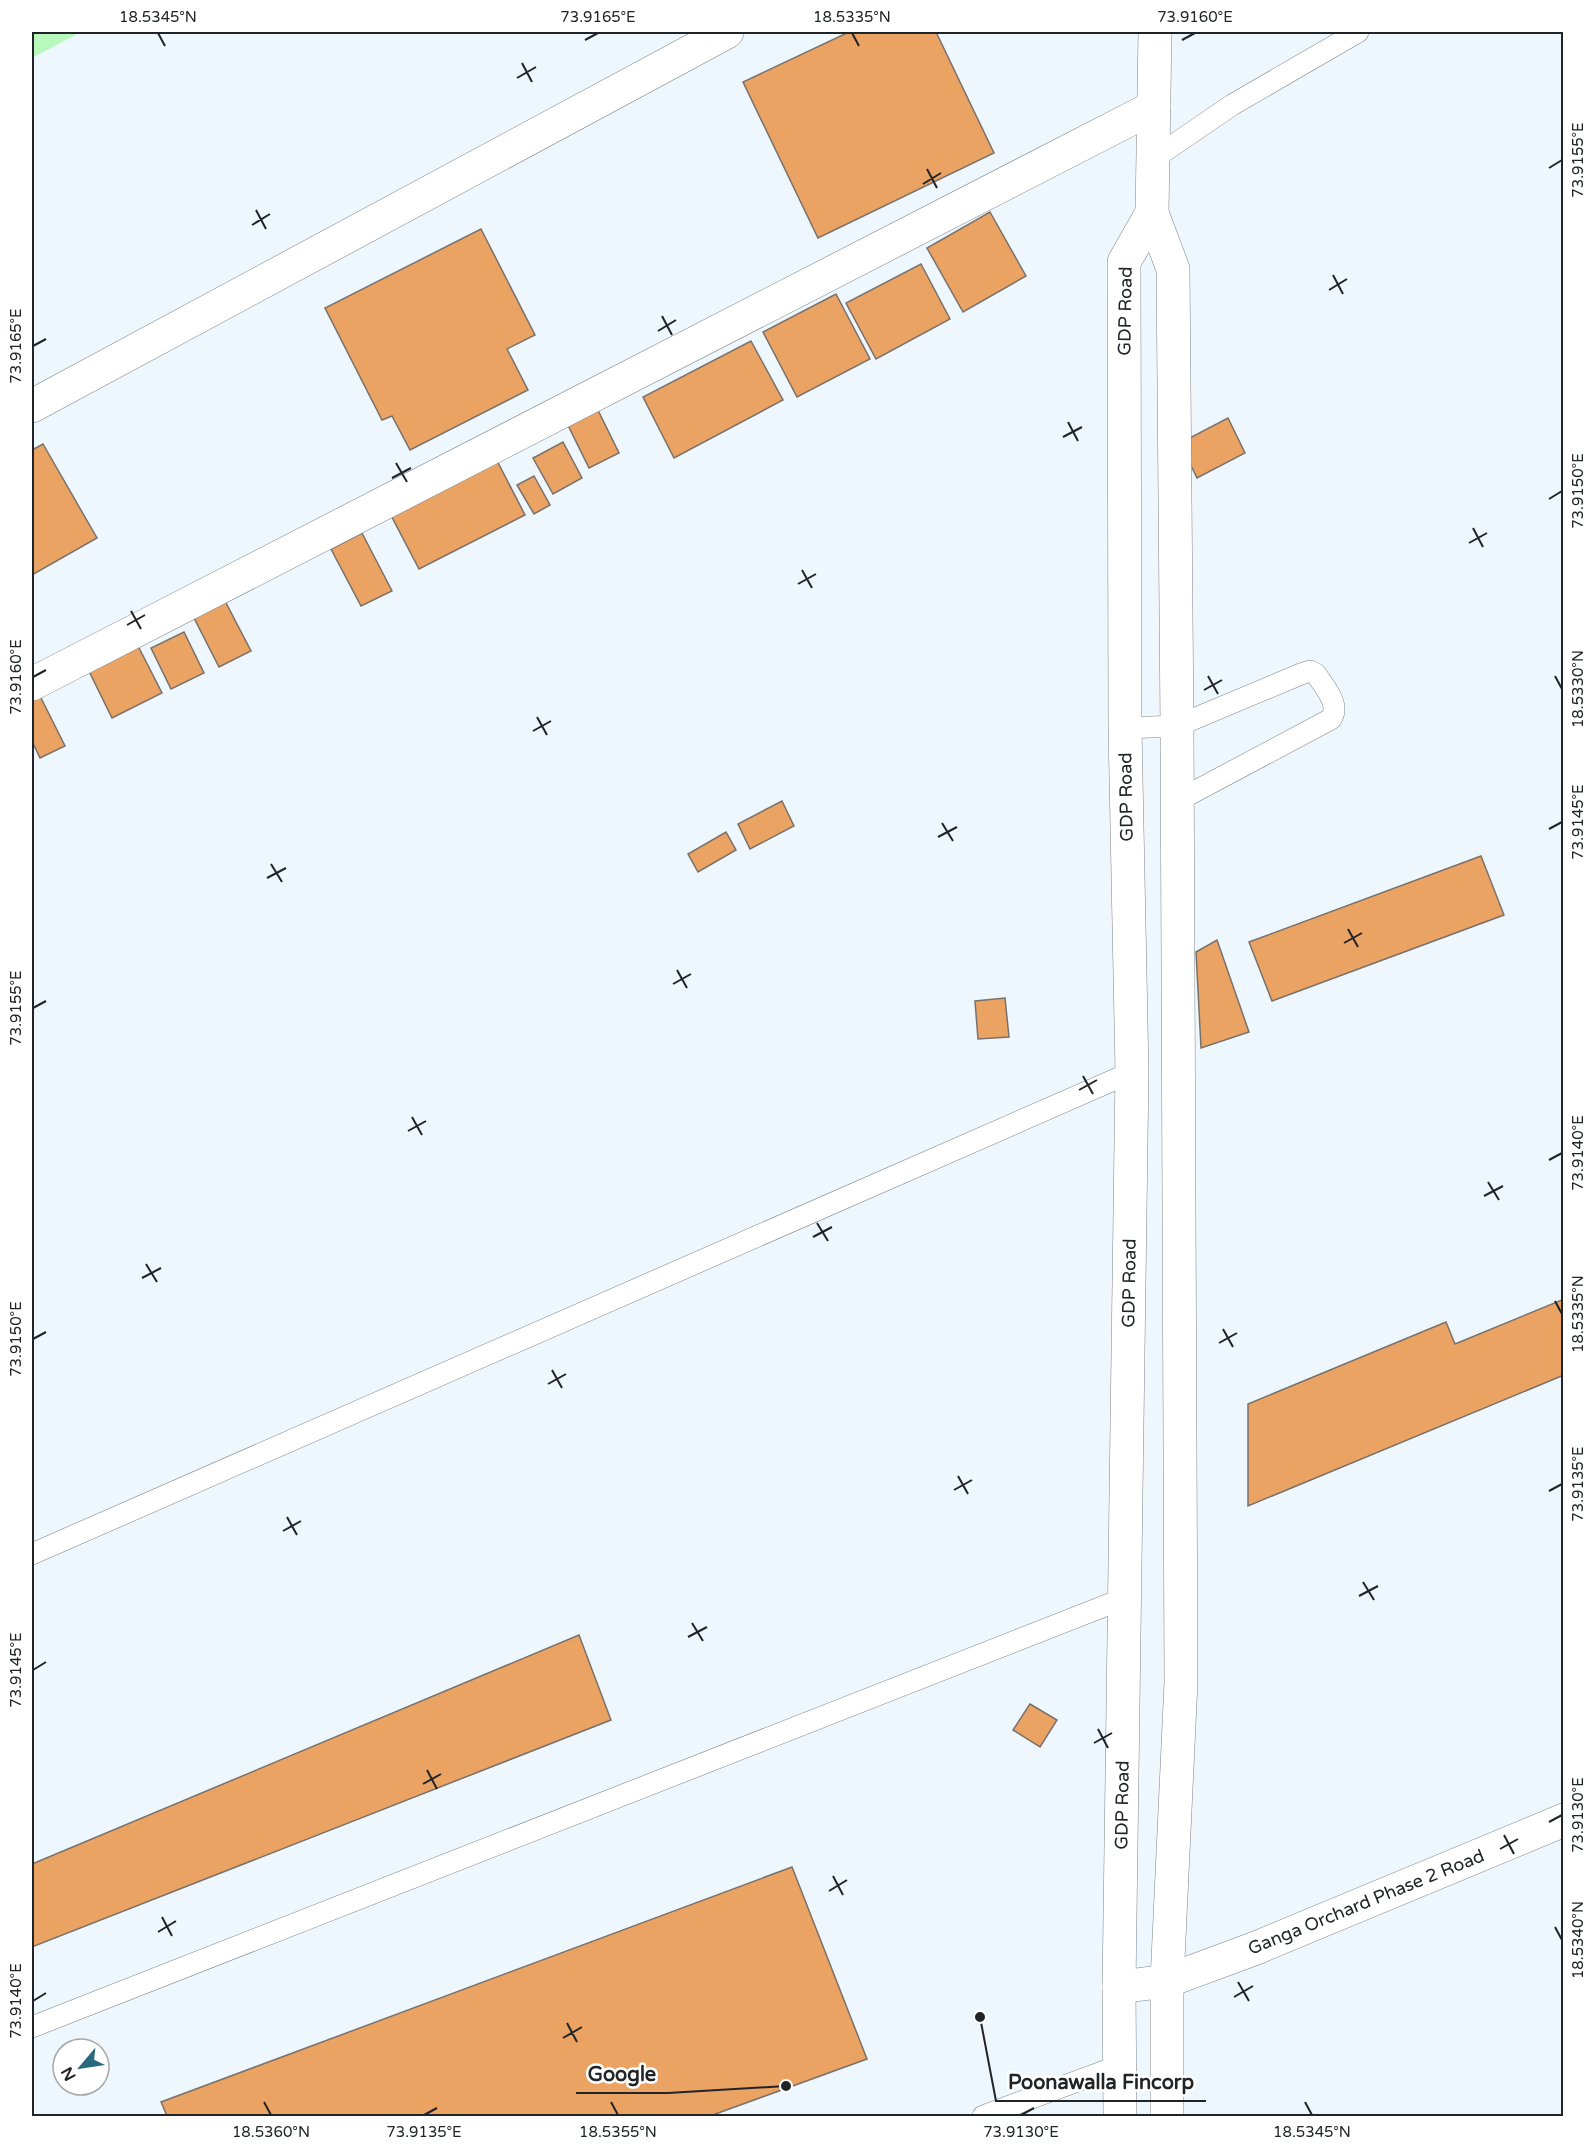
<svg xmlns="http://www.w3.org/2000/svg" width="1595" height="2148" viewBox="0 0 1595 2148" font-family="'Varela Round',sans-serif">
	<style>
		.green { fill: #b7f8bc }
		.building { fill: #eba364; stroke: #78716b; stroke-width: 1.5 }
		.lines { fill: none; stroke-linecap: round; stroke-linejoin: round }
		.service-casing { stroke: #7c848a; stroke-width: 22 }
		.minor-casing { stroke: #7c848a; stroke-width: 34 }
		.secondary-casing { stroke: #7c848a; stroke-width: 34 }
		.service { stroke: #fff; stroke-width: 21 }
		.minor { stroke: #fff; stroke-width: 33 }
		.secondary { stroke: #fff; stroke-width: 33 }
		.ticks { fill: none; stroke: #212427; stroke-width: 2 }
		.labels { text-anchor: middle; stroke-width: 5; stroke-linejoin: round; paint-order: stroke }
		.street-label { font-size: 18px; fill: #212427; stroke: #fff }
		.leader { fill: none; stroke: #212427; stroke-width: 2 }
		.callout-dot { fill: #212427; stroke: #fff; stroke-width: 2 }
		.callout-label { font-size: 20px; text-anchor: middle; font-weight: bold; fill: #212427; stroke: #fff; stroke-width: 5; stroke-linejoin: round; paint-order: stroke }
		.neatline { fill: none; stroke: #212427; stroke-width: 2 }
		.ticks-label { font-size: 15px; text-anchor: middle; fill: #212427 }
	</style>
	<rect width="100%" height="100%" fill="#eef7fe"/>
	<path class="green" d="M32,32H81L32,58Z"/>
	<g class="building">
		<path d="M849,32H936L994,153L818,238L743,82Z"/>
		<path d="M990,212L1026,276L963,312L927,248Z"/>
		<path d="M481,229L535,335L507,349L528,390L410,450L392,416L382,420L325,308Z"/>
		<path d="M921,264L950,319L876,359L846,303Z"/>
		<path d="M836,294L870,359L797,397L763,332Z"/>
		<path d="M751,341L783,400L674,458L643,397Z"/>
		<path d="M592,398L619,453L589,468L562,413Z"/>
		<path d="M1228,418L1245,453L1197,478L1180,443Z"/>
		<path d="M563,442L582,478L553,494L533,458Z"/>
		<path d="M43,444L97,538L32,575V450Z"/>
		<path d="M491,449L525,515L419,569L385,504Z"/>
		<path d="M534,476L550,505L534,514L517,485Z"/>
		<path d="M362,533L392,591L361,606L331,549Z"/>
		<path d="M224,599L251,651L219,667L193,616Z"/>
		<path d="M184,632L204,673L171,689L151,648Z"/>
		<path d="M134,638L162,693L112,718L85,663Z"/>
		<path d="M37,690L65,746L40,758L32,741V693Z"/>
		<path d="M782,801L794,826L750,849L738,824Z"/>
		<path d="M726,832L736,850L698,872L688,854Z"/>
		<path d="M1481,856L1504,915L1272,1001L1249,942Z"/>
		<path d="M1217,940L1249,1032L1201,1048L1196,952Z"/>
		<path d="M1005,998L1009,1037L978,1039L975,1001Z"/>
		<path d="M1564,1299V1375L1248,1506V1404L1446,1322L1455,1344Z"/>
		<path d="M579,1635L611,1720L32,1947V1864Z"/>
		<path d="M1030,1704L1057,1720L1040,1747L1013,1730Z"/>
		<path d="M792,1867L867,2059L710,2116H167L161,2102Z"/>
	</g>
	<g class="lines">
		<g class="service-casing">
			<g id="service">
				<path d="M1153,159L1232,105L1358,32"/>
				<path d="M1125,728L1177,726L1301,674L1310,671L1316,674C1324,687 1341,704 1331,719L1177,801"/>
				<path d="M32,1554L1132,1072"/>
				<path d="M32,2027L1125,1598"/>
				<path d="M983,2116L1121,2065"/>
			</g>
		</g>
		<g class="minor-casing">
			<g id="minor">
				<path d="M32,406L727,32"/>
				<path d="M32,684L1154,107"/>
				<path d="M1119,1987L1167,1981L1256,1948L1564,1820"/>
			</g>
		</g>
		<g class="secondary-casing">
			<g id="secondary">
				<path d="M1155,32L1152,213L1173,269L1177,726L1181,1682L1167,1981V2116"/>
				<path d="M1120,2116L1119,1987L1132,1072L1125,728L1124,262L1152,213"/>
			</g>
		</g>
		<use href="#service" class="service"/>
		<use href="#minor" class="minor"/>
		<use href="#secondary" class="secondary"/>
	</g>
	<path class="ticks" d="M158,33L165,46M852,33L859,46M585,40L598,33M1182,40L1195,33M522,63L532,82M517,78L536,67M1549,168L1562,160M927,169L937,188M923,184L941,173M256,210L266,229M252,225L270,214M1333,275L1343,294M1329,290L1347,279M662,316L672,335M658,331L676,320M33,346L46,339M1068,422L1078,441M1063,437L1082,427M396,463L407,482M392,478L411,468M1549,499L1562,491M1473,528L1483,547M1469,543L1487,533M802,570L812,588M798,584L816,574M131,611L141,629M127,625L145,615M1208,676L1218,694M1555,676L1562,689M33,677L46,670M1204,690L1222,680M537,717L547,735M533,731L551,721M942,823L953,841M1549,829L1562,822M938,837L957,827M271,864L282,882M267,878L286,868M1348,929L1358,947M1344,943L1362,933M677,970L687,988M673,984L691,974M33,1008L46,1001M1083,1076L1093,1094M1079,1090L1097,1080M412,1117L422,1135M408,1131L426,1121M1549,1160L1562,1153M1488,1182L1499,1200M1484,1196L1503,1186M817,1223L828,1241M813,1237L832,1227M146,1264L157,1282M142,1278L161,1268M1555,1301L1562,1314M1223,1329L1233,1347M33,1339L46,1332M1219,1343L1237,1333M552,1370L562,1388M548,1384L566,1374M958,1476L968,1494M954,1490L972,1480M1549,1491L1562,1484M287,1517L297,1535M283,1531L301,1521M1363,1582L1374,1600M1359,1596L1378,1586M692,1623L703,1641M688,1637L707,1627M33,1670L46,1662M1098,1729L1108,1748M1094,1743L1112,1733M427,1770L437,1789M423,1784L441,1774M1549,1822L1562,1815M1504,1835L1514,1854M1500,1849L1518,1839M833,1876L843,1895M829,1891L847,1880M162,1917L172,1936M1555,1927L1562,1940M158,1932L176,1921M1238,1982L1249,2001M1234,1997L1253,1986M33,2001L46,1993M567,2023L577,2042M563,2038L582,2027M264,2102L271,2115M611,2102L618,2115M1305,2102L1312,2115M424,2115L437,2108M1021,2115L1034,2108"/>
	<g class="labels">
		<g class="street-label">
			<text transform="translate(1125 311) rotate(-89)" y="6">GDP Road</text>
			<text transform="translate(1126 797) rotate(-91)" y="6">GDP Road</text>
			<text transform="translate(1129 1283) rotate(-89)" y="6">GDP Road</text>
			<text transform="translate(1122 1805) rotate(-89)" y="6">GDP Road</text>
			<text transform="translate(1366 1902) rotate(-22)" y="6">Ganga Orchard Phase 2 Road</text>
		</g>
	</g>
	<path class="leader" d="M786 2086L668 2093H576M980 2017L996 2101H1206"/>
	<g class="callout-dot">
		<circle cx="786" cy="2086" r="6"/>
		<circle cx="980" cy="2017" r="6"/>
	</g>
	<g class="callout-label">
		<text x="622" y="2081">Google</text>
		<text x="1101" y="2089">Poonawalla Fincorp</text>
	</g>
	<rect width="1595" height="2148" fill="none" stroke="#ffffff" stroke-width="66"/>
	<g transform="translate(81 2067) rotate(241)"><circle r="28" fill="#ffffff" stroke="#a6a7a9" stroke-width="1.5"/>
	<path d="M0-4.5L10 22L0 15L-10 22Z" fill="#29697d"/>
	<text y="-9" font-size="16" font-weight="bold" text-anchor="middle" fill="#212427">N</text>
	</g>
	<rect x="33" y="33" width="1529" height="2082" class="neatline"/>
	<g class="ticks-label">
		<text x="158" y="22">18.5345°N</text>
		<text x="598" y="22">73.9165°E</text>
		<text x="852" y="22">18.5335°N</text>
		<text x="1195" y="22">73.9160°E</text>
		<text transform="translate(1578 160) rotate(-90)" y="5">73.9155°E</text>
		<text transform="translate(16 346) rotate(-90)" y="5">73.9165°E</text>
		<text transform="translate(1578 491) rotate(-90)" y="5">73.9150°E</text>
		<text transform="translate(16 677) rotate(-90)" y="5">73.9160°E</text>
		<text transform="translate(1578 689) rotate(-90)" y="5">18.5330°N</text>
		<text transform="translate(1578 822) rotate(-90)" y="5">73.9145°E</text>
		<text transform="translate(16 1008) rotate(-90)" y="5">73.9155°E</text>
		<text transform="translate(1578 1153) rotate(-90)" y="5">73.9140°E</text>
		<text transform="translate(1578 1314) rotate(-90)" y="5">18.5335°N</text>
		<text transform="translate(16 1339) rotate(-90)" y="5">73.9150°E</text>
		<text transform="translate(1578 1484) rotate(-90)" y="5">73.9135°E</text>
		<text transform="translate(16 1670) rotate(-90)" y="5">73.9145°E</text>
		<text transform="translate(1578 1815) rotate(-90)" y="5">73.9130°E</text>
		<text transform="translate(1578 1940) rotate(-90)" y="5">18.5340°N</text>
		<text transform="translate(16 2001) rotate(-90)" y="5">73.9140°E</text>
		<text x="271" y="2137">18.5360°N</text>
		<text x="424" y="2137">73.9135°E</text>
		<text x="618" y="2137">18.5355°N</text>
		<text x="1021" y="2137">73.9130°E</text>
		<text x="1312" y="2137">18.5345°N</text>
	</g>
</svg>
